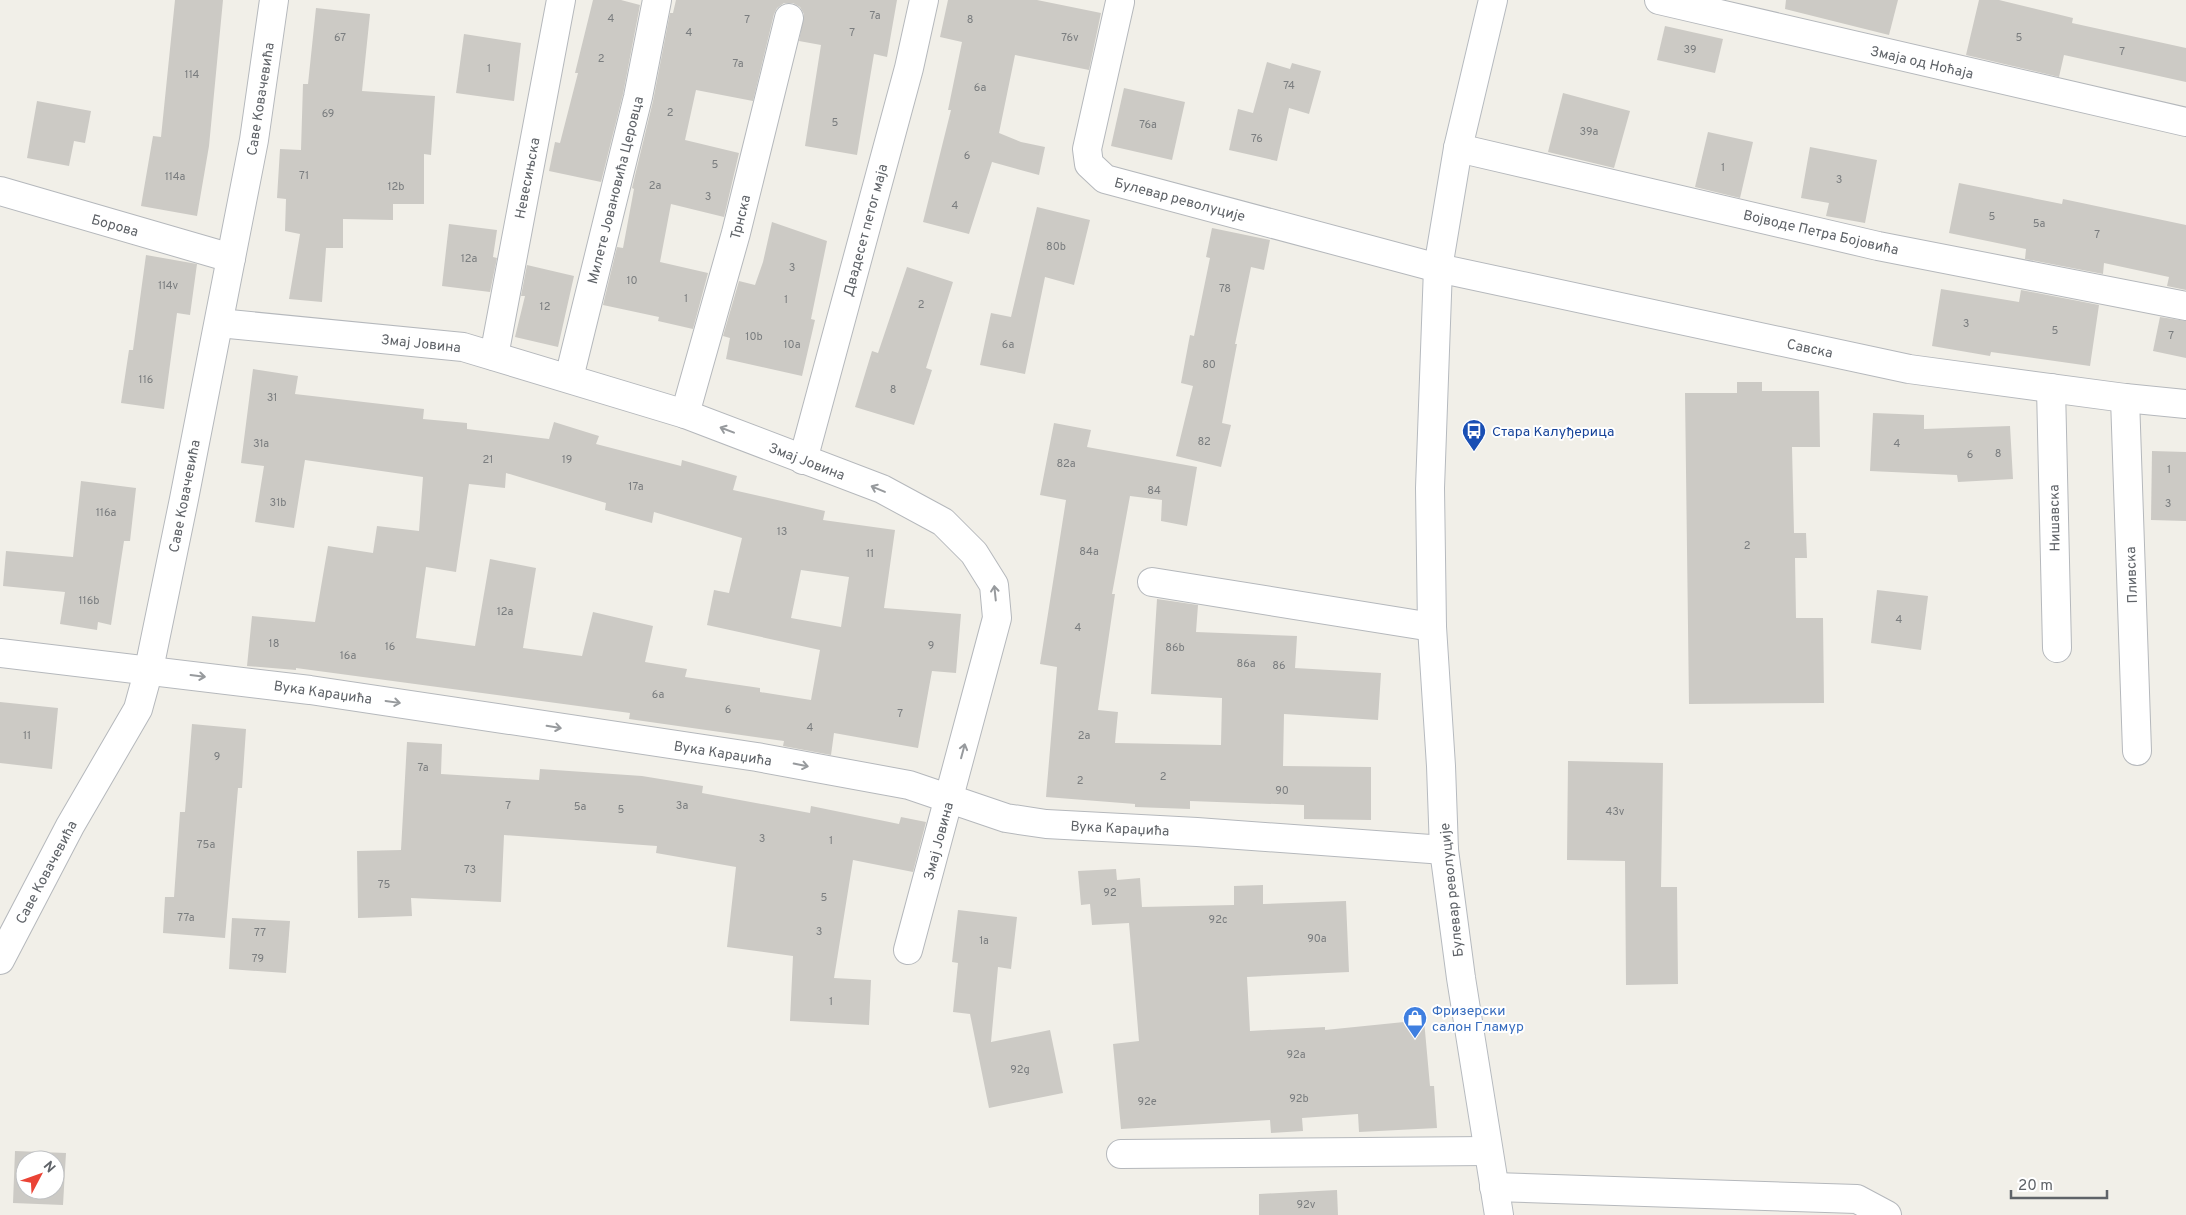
<svg xmlns="http://www.w3.org/2000/svg" width="2186" height="1215" viewBox="0 0 2186 1215" font-family="Overpass,sans-serif">
	<style>
		.building { fill: #cccac5; fill-rule: evenodd }
		.lines { fill: none; stroke-linecap: round; stroke-linejoin: round }
		.minor-casing { stroke: #b5b8bc; stroke-width: 30 }
		.tertiary-casing { stroke: #b5b8bc; stroke-width: 30 }
		.secondary-casing { stroke: #b6babf; stroke-width: 30 }
		.minor { stroke: #fff; stroke-width: 28 }
		.tertiary { stroke: #fff; stroke-width: 28 }
		.secondary { stroke: #fff; stroke-width: 28 }
		.oneway { stroke: #979a9d }
		.labels { text-anchor: middle; stroke-width: 4; stroke-linejoin: round; paint-order: stroke }
		.number-label { font-size: 11px; fill: #7a7d7f }
		.street-label { font-size: 14px; fill: #5f6368; stroke: #fff }
		.transit-label { font-size: 14px; fill: #164399; stroke: #fff; text-anchor: start }
		.shop-label { font-size: 14px; fill: #366cbe; stroke: #fff; text-anchor: start }
	</style>
	<rect width="100%" height="100%" fill="#f1efe8"/>
	<g class="building">
		<path d="M175,0H223L209,146L197,216L141,206L153,136L161,137Z"/>
		<path d="M593,0H621L640,5L623,94L601,182L549,171L555,142L560,143L578,73H575Z"/>
		<path d="M676,0H897L887,57L874,54L857,155L805,146L821,45L799,41L804,14L800,7L793,3H784L777,8L774,14L753,101L696,90L685,140L739,153L724,217L671,204L660,262L708,273L693,329L658,321L659,317L603,305L617,247L623,248L634,189L632,188L653,101L670,13H673Z"/>
		<path d="M948,0H1037L1101,13L1089,70L1015,55L999,133L1021,142L1045,147L1039,175L992,162L969,234L923,222L951,110H948L962,42L940,37Z"/>
		<path d="M1786,0H1898L1889,35L1785,9Z"/>
		<path d="M1979,0H1999L2073,18L2072,23L2186,48V82L2064,55L2059,77L1966,55Z"/>
		<path d="M316,8L370,14L362,91L435,96L431,155L424,154V204H393V220L343,219V248H326L322,302L289,299L300,234L285,231L286,199L277,198L280,149L301,150L303,84H308Z"/>
		<path d="M1665,26L1723,39L1715,73L1657,60Z"/>
		<path d="M464,34L521,43L514,101L456,93Z"/>
		<path d="M1267,62L1290,69L1292,63L1321,71L1309,114L1289,108L1277,161L1229,150L1238,109L1253,113Z"/>
		<path d="M1124,88L1185,102L1172,160L1111,146Z"/>
		<path d="M1563,93L1630,111L1614,168L1548,152Z"/>
		<path d="M37,101L91,111L85,143L74,141L69,166L27,158Z"/>
		<path d="M1708,132L1753,142L1740,198L1695,187Z"/>
		<path d="M1810,147L1877,160L1865,223L1826,216L1829,203L1801,198Z"/>
		<path d="M1959,183L2062,204L2063,199L2186,225V290L2167,286L2169,277L2104,263L2103,274L2025,259L2026,249L1949,233Z"/>
		<path d="M1037,207L1090,220L1074,285L1045,277L1025,374L980,365L991,313L1011,317Z"/>
		<path d="M772,222L827,241L811,319L815,320L802,376L726,359L730,338L723,336L739,281L755,285L763,262Z"/>
		<path d="M449,224L497,230L493,257L497,258L490,292L442,286Z"/>
		<path d="M1212,228L1270,240L1264,270L1251,267L1235,344H1237L1222,423L1231,425L1221,467L1176,456L1193,386L1181,383L1190,335L1194,336L1210,258L1206,257Z"/>
		<path d="M146,255L197,264L190,315L177,313L164,409L121,403L129,350H133Z"/>
		<path d="M527,265L574,276L558,347L515,337L525,296H521Z"/>
		<path d="M907,267L953,282L926,368L932,370L914,425L855,407L872,351L878,353Z"/>
		<path d="M1941,289L2019,302L2021,290L2099,305L2090,366L1991,352L1990,356L1932,346Z"/>
		<path d="M2160,317L2186,321V358L2153,351Z"/>
		<path d="M253,369L298,376L295,394L424,409L423,419L467,423V429L549,439L554,422L599,436L596,444L681,466L682,460L737,476L733,490L825,511L823,520L895,530L884,608L961,614L956,673L932,671L918,748L834,733L831,755L783,746L784,741L629,719L630,713L296,668V670L247,666L252,616L315,622L328,546L373,553L377,526L419,531L423,477L305,460L294,528L255,522L264,466L241,463ZM506,473L606,503L605,510L652,523L654,512L742,538L729,593L714,590L707,625L820,650L811,700L760,692V688L685,677L687,669L645,662L653,626L593,612L582,656L523,648L536,568L490,559L475,646L416,638L426,567L456,572L469,484L505,488ZM801,570L849,577L841,627L791,618Z"/>
		<path d="M1737,382H1762V391H1819L1820,447H1792L1794,533H1806L1807,558H1795L1796,618H1823L1824,703L1689,704L1685,393H1737Z"/>
		<path d="M1873,413L1924,415V429L2010,426L2013,479L1958,482L1957,475L1870,471Z"/>
		<path d="M1054,423L1091,430L1087,447L1197,467L1187,526L1161,521L1162,500L1130,496L1112,594H1115L1098,710L1118,712L1115,743L1221,745L1222,698L1151,694L1157,599L1198,605L1196,632L1297,636L1295,668L1381,673L1378,720L1284,714L1283,766L1371,767V820L1304,819V805L1190,801V809L1135,807V804L1046,797L1057,667L1040,664L1066,500L1040,495Z"/>
		<path d="M2152,451L2186,452V521L2151,520Z"/>
		<path d="M81,481L136,488L130,541H124L111,625L98,622L97,630L60,624L65,592L3,586L6,551L73,557Z"/>
		<path d="M1877,590L1928,596L1921,650L1871,643Z"/>
		<path d="M0,702L58,708L52,769L0,763Z"/>
		<path d="M192,724L246,729L242,788H238L225,938L163,933L165,897H174L180,812H185Z"/>
		<path d="M407,742L442,744L441,774L539,780L540,769L642,776L703,786L702,793L810,813L811,806L899,824L901,817L926,822L913,872L853,860L834,978L871,980L869,1025L790,1021L793,956L727,947L736,867L656,853L657,846L504,835L501,902L411,898L412,916L358,918L357,851L401,850Z"/>
		<path d="M1568,761L1663,763L1661,887H1677L1678,984L1626,985L1625,861L1567,860Z"/>
		<path d="M1116,869L1117,880L1140,878L1142,907L1234,905V886L1263,885V904L1346,901L1349,972L1247,977L1250,1031L1325,1027V1030L1424,1020L1430,1086H1434L1437,1128L1359,1132L1358,1114L1302,1118L1303,1131L1271,1133L1270,1120L1121,1129L1113,1044L1139,1041L1129,923L1092,925L1090,904L1081,905L1078,871Z"/>
		<path d="M958,910L1017,917L1011,969L998,967L991,1042L1050,1030L1063,1093L989,1108L970,1014L953,1012L958,963L952,962Z"/>
		<path d="M232,918L290,921L286,973L229,969Z"/>
		<path d="M15,1151L66,1153L63,1205L13,1203ZM25,1160H55V1190H25Z"/>
		<path d="M1337,1190L1338,1215H1259V1194Z"/>
	</g>
	<g class="lines">
		<g class="minor-casing">
			<g id="minor">
				<path d="M1659,0L2186,122"/>
				<path d="M1120,2L1087,149L1089,164L1105,179L1438,268L1909,369L2125,398L2186,404"/>
				<path d="M1458,148L1878,246L2186,306"/>
				<path d="M0,191L231,258"/>
				<path d="M219,323L463,347L685,414L882,489L943,522L974,553L994,585L997,618L908,950"/>
				<path d="M494,356L561,0"/>
				<path d="M569,378L638,97L657,0"/>
				<path d="M2051,388L2057,648"/>
				<path d="M2125,398L2137,751"/>
				<path d="M685,414L736,233L789,18"/>
				<path d="M803,460L909,68L924,0"/>
				<path d="M1152,582L1432,627"/>
				<path d="M0,653L310,690L757,757L909,785L1006,818L1046,824L1197,832L1444,850"/>
				<path d="M1121,1154L1488,1151"/>
				<path d="M1494,1187L1857,1199L1887,1215"/>
			</g>
		</g>
		<g class="tertiary-casing">
			<path id="tertiary" d="M0,960L70,826L138,709L149,669L184,499L254,140L274,0"/>
		</g>
		<g class="secondary-casing">
			<path id="secondary" d="M1493,0L1458,148L1438,268L1430,488L1432,627L1441,766L1444,850L1461,978L1499,1215"/>
		</g>
		<use href="#minor" class="minor"/>
		<use href="#tertiary" class="tertiary"/>
		<use href="#secondary" class="secondary"/>
	</g>
	<defs><path id="oneway-shaft" d="M-6 0H5M1.5-3L5.5 0L1.5 3" fill="none" stroke-width="1.6" stroke-linecap="round" stroke-linejoin="round" transform="scale(1.25)"/></defs>
	<g class="oneway">
		<use href="#oneway-shaft" transform="translate(727 430) rotate(-159)"/>
		<use href="#oneway-shaft" transform="translate(878 489) rotate(-157)"/>
		<use href="#oneway-shaft" transform="translate(995 593) rotate(-96)"/>
		<use href="#oneway-shaft" transform="translate(198 676) rotate(7)"/>
		<use href="#oneway-shaft" transform="translate(393 702) rotate(8)"/>
		<use href="#oneway-shaft" transform="translate(554 727) rotate(9)"/>
		<use href="#oneway-shaft" transform="translate(963 751) rotate(-75)"/>
		<use href="#oneway-shaft" transform="translate(801 765) rotate(11)"/>
	</g>
	<defs>
		<g id="bus-pin" transform="scale(1.25)"><path d="M0 17L-7.5 6A9.5 9.5 0 1 1 7.5 6Z" fill="#1a4fb4" stroke="#fff"/><path d="M-5-6H5V4H4V6H2V4H-2V6H-4V4H-5ZM-3.5-4V0h7V-4ZM-3.5 1.2v1.5H-2V1.2ZM2 1.2v1.5H3.5V1.2Z" fill="#fff"/></g>
		<g id="shop-pin" transform="scale(1.25)"><path d="M0 17L-7.5 6A9.5 9.5 0 1 1 7.5 6Z" fill="#3f7fe0" stroke="#fff"/><path d="M-5-2.5h2.3a2.7 3.5 0 0 1 5.4 0H5L5.5 6h-11ZM-1.5-2.5h3a1.5 2.3 0 0 0-3 0Z" fill="#fff"/></g>
	</defs>
	<g fill-rule="evenodd">
		<use href="#bus-pin" x="1474" y="431"/>
		<use href="#shop-pin" x="1415" y="1018"/>
	</g>
	<g class="labels">
		<g class="number-label">
			<text x="875" y="19">7a</text>
			<text x="611" y="22">4</text>
			<text x="747" y="23">7</text>
			<text x="970" y="23">8</text>
			<text x="689" y="36">4</text>
			<text x="852" y="36">7</text>
			<text x="340" y="41">67</text>
			<text x="1070" y="41">76v</text>
			<text x="2019" y="41">5</text>
			<text x="1690" y="53">39</text>
			<text x="2122" y="55">7</text>
			<text x="601" y="62">2</text>
			<text x="738" y="67">7a</text>
			<text x="489" y="72">1</text>
			<text x="192" y="78">114</text>
			<text x="1289" y="89">74</text>
			<text x="980" y="91">6a</text>
			<text x="670" y="116">2</text>
			<text x="328" y="117">69</text>
			<text x="835" y="126">5</text>
			<text x="1148" y="128">76a</text>
			<text x="1589" y="135">39a</text>
			<text x="1257" y="142">76</text>
			<text x="967" y="159">6</text>
			<text x="715" y="168">5</text>
			<text x="1723" y="171">1</text>
			<text x="304" y="179">71</text>
			<text x="175" y="180">114a</text>
			<text x="1839" y="183">3</text>
			<text x="655" y="189">2a</text>
			<text x="396" y="190">12b</text>
			<text x="708" y="200">3</text>
			<text x="955" y="209">4</text>
			<text x="1992" y="220">5</text>
			<text x="2039" y="227">5a</text>
			<text x="2097" y="238">7</text>
			<text x="1056" y="250">80b</text>
			<text x="469" y="262">12a</text>
			<text x="792" y="271">3</text>
			<text x="632" y="284">10</text>
			<text x="168" y="289">114v</text>
			<text x="1225" y="292">78</text>
			<text x="686" y="302">1</text>
			<text x="786" y="303">1</text>
			<text x="921" y="308">2</text>
			<text x="545" y="310">12</text>
			<text x="1966" y="327">3</text>
			<text x="2055" y="334">5</text>
			<text x="2171" y="339">7</text>
			<text x="754" y="340">10b</text>
			<text x="792" y="348">10a</text>
			<text x="1008" y="348">6a</text>
			<text x="1209" y="368">80</text>
			<text x="146" y="383">116</text>
			<text x="893" y="393">8</text>
			<text x="272" y="401">31</text>
			<text x="1204" y="445">82</text>
			<text x="261" y="447">31a</text>
			<text x="1897" y="447">4</text>
			<text x="1998" y="457">8</text>
			<text x="1970" y="458">6</text>
			<text x="488" y="463">21</text>
			<text x="567" y="463">19</text>
			<text x="1066" y="467">82a</text>
			<text x="2169" y="473">1</text>
			<text x="636" y="490">17a</text>
			<text x="1154" y="494">84</text>
			<text x="278" y="506">31b</text>
			<text x="2168" y="507">3</text>
			<text x="106" y="516">116a</text>
			<text x="782" y="535">13</text>
			<text x="1747" y="549">2</text>
			<text x="1089" y="555">84a</text>
			<text x="870" y="557">11</text>
			<text x="89" y="604">116b</text>
			<text x="505" y="615">12a</text>
			<text x="1899" y="623">4</text>
			<text x="1078" y="631">4</text>
			<text x="274" y="647">18</text>
			<text x="931" y="649">9</text>
			<text x="390" y="650">16</text>
			<text x="1175" y="651">86b</text>
			<text x="348" y="659">16a</text>
			<text x="1246" y="667">86a</text>
			<text x="1279" y="669">86</text>
			<text x="658" y="698">6a</text>
			<text x="728" y="713">6</text>
			<text x="900" y="717">7</text>
			<text x="810" y="731">4</text>
			<text x="27" y="739">11</text>
			<text x="1084" y="739">2a</text>
			<text x="217" y="760">9</text>
			<text x="423" y="771">7a</text>
			<text x="1163" y="780">2</text>
			<text x="1080" y="784">2</text>
			<text x="1282" y="794">90</text>
			<text x="508" y="809">7</text>
			<text x="682" y="809">3a</text>
			<text x="580" y="810">5a</text>
			<text x="621" y="813">5</text>
			<text x="1615" y="815">43v</text>
			<text x="762" y="842">3</text>
			<text x="831" y="844">1</text>
			<text x="206" y="848">75a</text>
			<text x="470" y="873">73</text>
			<text x="384" y="888">75</text>
			<text x="1110" y="896">92</text>
			<text x="824" y="901">5</text>
			<text x="186" y="921">77a</text>
			<text x="1218" y="923">92c</text>
			<text x="819" y="935">3</text>
			<text x="260" y="936">77</text>
			<text x="1317" y="942">90a</text>
			<text x="984" y="944">1a</text>
			<text x="258" y="962">79</text>
			<text x="831" y="1005">1</text>
			<text x="1296" y="1058">92a</text>
			<text x="1020" y="1073">92g</text>
			<text x="1299" y="1102">92b</text>
			<text x="1147" y="1105">92e</text>
			<text x="1306" y="1208">92v</text>
		</g>
		<g class="street-label">
			<text transform="translate(1922 62) rotate(13)" y="5">Змаја од Ноћаја</text>
			<text transform="translate(260 99) rotate(-81)" y="5">Саве Ковачевића</text>
			<text transform="translate(527 178) rotate(-79)" y="5">Невесињска</text>
			<text transform="translate(615 190) rotate(-76)" y="5">Милете Јовановића Церовца</text>
			<text transform="translate(1180 199) rotate(15)" y="5">Булевар револуције</text>
			<text transform="translate(740 217) rotate(-76)" y="5">Трнска</text>
			<text transform="translate(115 225) rotate(16)" y="5">Борова</text>
			<text transform="translate(865 230) rotate(-75)" y="5">Двадесет петог маја</text>
			<text transform="translate(1821 232) rotate(13)" y="5">Војводе Петра Бојовића</text>
			<text transform="translate(421 343) rotate(6)" y="5">Змај Јовина</text>
			<text transform="translate(1810 348) rotate(12)" y="5">Савска</text>
			<text transform="translate(807 461) rotate(21)" y="5">Змај Јовина</text>
			<text transform="translate(184 496) rotate(-79)" y="5">Саве Ковачевића</text>
			<text transform="translate(2054 518) rotate(-91)" y="5">Нишавска</text>
			<text transform="translate(2131 575) rotate(-92)" y="5">Пливска</text>
			<text transform="translate(323 692) rotate(8)" y="5">Вука Караџића</text>
			<text transform="translate(723 753) rotate(9)" y="5">Вука Караџића</text>
			<text transform="translate(1120 828) rotate(3)" y="5">Вука Караџића</text>
			<text transform="translate(938 841) rotate(-75)" y="5">Змај Јовина</text>
			<text transform="translate(46 872) rotate(-62)" y="5">Саве Ковачевића</text>
			<text transform="translate(1451 890) rotate(-96)" y="5">Булевар револуције</text>
		</g>
		<g class="transit-label">
			<text x="1492" y="436">Стара Калуђерица</text>
		</g>
		<g class="shop-label">
			<text x="1432" y="1015">Фризерски<tspan x="1432" dy="16">салон Гламур</tspan></text>
		</g>
	</g>
	<g transform="translate(40 1175) rotate(49)"><circle r="24" fill="#ffffff" stroke="#bfc1c3"/>
	<path d="M0-4L9 19L0 12L-9 19Z" fill="#ea4335"/>
	<text y="-8" font-size="14" font-weight="bold" text-anchor="middle" fill="#5f6368">N</text>
	</g>
	<path d="M2011 1190v8h96v-8" fill="none" stroke="#5f6368" stroke-width="2.5"/>
	<text x="2018" y="1190" font-size="15" fill="#5f6368" stroke="#ffffff" stroke-width="4" paint-order="stroke">20 m</text>
</svg>
